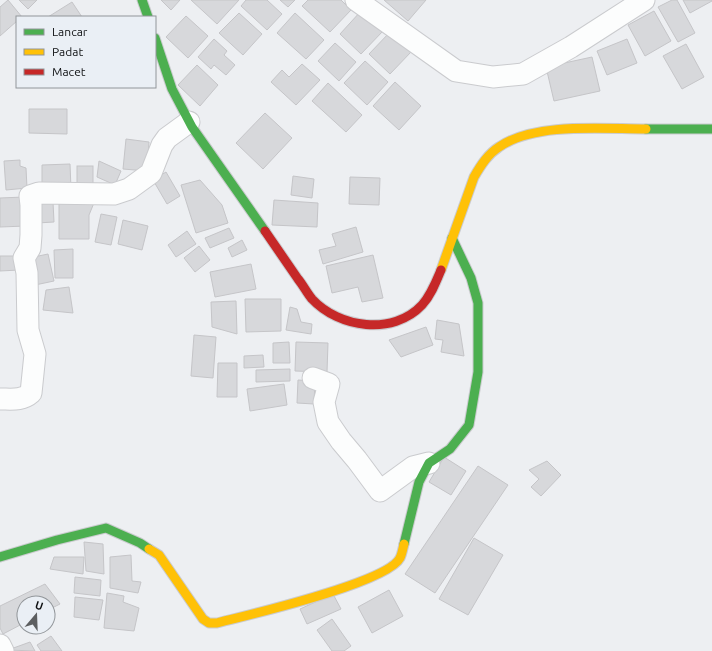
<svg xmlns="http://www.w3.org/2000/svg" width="712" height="651" viewBox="0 0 712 651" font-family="Ubuntu,sans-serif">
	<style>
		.building { fill: #d7d8db; stroke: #c5c5c8 }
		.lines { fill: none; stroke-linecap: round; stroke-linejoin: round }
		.street-casing { stroke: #cacbce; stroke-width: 23 }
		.fast-casing { stroke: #cacbce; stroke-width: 11 }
		.slow-casing { stroke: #cacbce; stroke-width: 11 }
		.jam-casing { stroke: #cacbce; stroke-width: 11 }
		.street { stroke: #fcfdfd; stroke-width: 21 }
		.fast { stroke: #4caf50; stroke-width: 9 }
		.slow { stroke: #ffc107; stroke-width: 9 }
		.jam { stroke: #c62828; stroke-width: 9 }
	</style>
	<rect width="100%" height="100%" fill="#edeff2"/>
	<g class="building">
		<path d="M8,0L22,17H17V21L0,36V7Z"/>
		<path d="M19,0H37L28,9Z"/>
		<path d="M161,0H180L171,10Z"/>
		<path d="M191,0H239L217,24Z"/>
		<path d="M246,0H267L282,14L267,30L241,6Z"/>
		<path d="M280,0H295L288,7Z"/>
		<path d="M308,0H341L351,10L330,32L302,6Z"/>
		<path d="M384,0H426L408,21Z"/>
		<path d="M672,0H677L695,33L678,42L658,7Z"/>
		<path d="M683,0H712V1L690,13Z"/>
		<path d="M72,2L82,17H48Z"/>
		<path d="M361,11L383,31L361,54L340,34Z"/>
		<path d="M654,11L671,41L645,56L628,25Z"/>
		<path d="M239,13L262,34L243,55L219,33Z"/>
		<path d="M295,13L324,40L306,59L277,33Z"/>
		<path d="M186,16L208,36L188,58L166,37Z"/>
		<path d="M390,32L411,52L390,74L369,54Z"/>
		<path d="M214,39L227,51L224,55L235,65L226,75L214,65L211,69L198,57Z"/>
		<path d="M627,39L637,63L607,75L597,51Z"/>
		<path d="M335,43L356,62L339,81L318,61Z"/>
		<path d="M686,44L704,77L682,89L663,56Z"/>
		<path d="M592,57L600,91L554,101L546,67Z"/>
		<path d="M365,61L388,82L367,105L344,83Z"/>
		<path d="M302,64L320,80L296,105L271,82L282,70L289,77Z"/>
		<path d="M197,65L218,85L200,106L178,85Z"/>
		<path d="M395,82L421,106L399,130L373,106Z"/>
		<path d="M328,83L362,115L346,132L312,101Z"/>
		<path d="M29,109H67V134L29,133Z"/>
		<path d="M265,113L292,138L263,169L236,143Z"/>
		<path d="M126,139L149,142L147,171L123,169Z"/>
		<path d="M20,160V166L26,168L27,188L6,190L4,161Z"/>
		<path d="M99,161L121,171L115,185L97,177Z"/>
		<path d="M70,164L71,189H42V165Z"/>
		<rect x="77" y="166" width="16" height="22"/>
		<path d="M166,172L180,196L167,204L153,180Z"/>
		<path d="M293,176L314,179L312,198L291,195Z"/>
		<path d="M350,177L380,178L379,205L349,204Z"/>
		<path d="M200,180L222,205L228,223L196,233L181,185Z"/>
		<path d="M24,197L26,226L0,227V198Z"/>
		<path d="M59,198H96L89,215V239H59Z"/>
		<path d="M274,200L318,203L317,227L272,225Z"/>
		<path d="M53,202L54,222L37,223V203Z"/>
		<path d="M101,214L117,217L111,245L95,242Z"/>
		<path d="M123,220L148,226L142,250L118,244Z"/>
		<path d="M356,227L363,252L323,264L319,250L336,246L332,234Z"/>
		<path d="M229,228L234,238L210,248L205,238Z"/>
		<path d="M187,231L196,244L176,257L168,245Z"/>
		<path d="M242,240L247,250L232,257L228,248Z"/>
		<path d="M199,246L210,260L195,272L184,258Z"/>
		<path d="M73,249V278H55L54,250Z"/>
		<path d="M48,254L54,281L35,285L29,258Z"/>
		<path d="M373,255L383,298L362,302L358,287L332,293L326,266Z"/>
		<path d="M0,256H19V270L0,271Z"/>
		<path d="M251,264L256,289L215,297L210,272Z"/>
		<path d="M69,287L73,313L43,310L46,290Z"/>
		<path d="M245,299H281V331L246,332Z"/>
		<path d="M236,301L237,334L212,327L211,302Z"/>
		<path d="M290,307L297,309L301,322L312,324L311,334L286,330Z"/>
		<path d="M437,320L459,324L464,356L441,352L443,340L435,339Z"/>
		<path d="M426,327L433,345L401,357L389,340Z"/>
		<path d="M194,335L216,337L213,378L191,376Z"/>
		<path d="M289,342L290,363H273V343Z"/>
		<path d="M296,342L328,343L327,372L295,371Z"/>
		<path d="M263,355L264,367L244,368V356Z"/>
		<path d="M218,363H237V397H217Z"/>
		<path d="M290,369V381L256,382V370Z"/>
		<path d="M298,380L315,381L314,404L297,403Z"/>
		<path d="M284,384L287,405L250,411L247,389Z"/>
		<path d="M444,457L466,471L451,495L429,482Z"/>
		<path d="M547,461L561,475L541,496L531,487L539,479L529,470Z"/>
		<path d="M478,466L508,485L435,593L405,574Z"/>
		<path d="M474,538L503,555L468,615L439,599Z"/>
		<path d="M84,542L103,544L104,574L86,571Z"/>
		<path d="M131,555L132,581L141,582L138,593L110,588V557Z"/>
		<path d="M54,557H84L83,574L50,569Z"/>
		<path d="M75,577L101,580L100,596L74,593Z"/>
		<path d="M45,584L60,604L48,610V603H24V623L3,634L0,628V606Z"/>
		<path d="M389,590L403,616L372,633L358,607Z"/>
		<path d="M107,593L124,596L123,602L139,608L134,631L104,628Z"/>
		<path d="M333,594L341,609L307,624L300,609Z"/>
		<path d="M75,597L103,600L99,620L74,617Z"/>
		<path d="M332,619L351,646L344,651H332L317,630Z"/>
		<path d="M51,636L62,651H41L37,645Z"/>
		<path d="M30,642L35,651L8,650Z"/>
	</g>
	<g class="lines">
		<g class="street-casing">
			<g id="street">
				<path d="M356,0L456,71L493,77L523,74L571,47L644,0"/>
				<path d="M313,378L329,384L324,402L328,422L341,441L357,460L380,491L413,467L429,463"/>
				<path d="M0,399C11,399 22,401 31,393L35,354L28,330L27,273L24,258L30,248L31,235V205L30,196L39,193L114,194L129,189L151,173L162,145L167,138L189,122"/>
				<path d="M0,645L3,651"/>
			</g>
		</g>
		<g class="fast-casing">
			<g id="fast">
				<path d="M142,0L148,17"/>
				<path d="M155,38L172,89L192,127L265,231"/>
				<path d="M646,129H712"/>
				<path d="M404,544L419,482L429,463L450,449L469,425L478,372V303L471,278L452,238"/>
				<path d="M0,557L57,540L106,528L140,543L149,549"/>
			</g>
		</g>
		<g class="slow-casing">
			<g id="slow">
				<path d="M441,270L474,177C481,165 488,154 499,147C535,122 603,129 646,129"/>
				<path d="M149,549L159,555L203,619L209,623H217C248,615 387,583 400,558C402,554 403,548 404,544"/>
			</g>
		</g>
		<g class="jam-casing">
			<path id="jam" d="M265,231C276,247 287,263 298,279C303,285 307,293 312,299C339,328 393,336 422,305C431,295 436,282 441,270"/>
		</g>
		<use href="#street" class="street"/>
		<use href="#fast" class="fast"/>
		<use href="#slow" class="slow"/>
		<use href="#jam" class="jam"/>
	</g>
	<rect x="16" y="16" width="140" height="72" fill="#eaeff5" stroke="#92969a"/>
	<rect x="24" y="29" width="20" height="6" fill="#4caf50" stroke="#92969a"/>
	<text x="52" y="36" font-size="12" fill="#0e1012">Lancar</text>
	<rect x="24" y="49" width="20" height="6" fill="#ffc107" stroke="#92969a"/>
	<text x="52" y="56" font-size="12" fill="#0e1012">Padat</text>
	<rect x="24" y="69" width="20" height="6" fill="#c62828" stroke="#92969a"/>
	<text x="52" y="76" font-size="12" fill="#0e1012">Macet</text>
	<g transform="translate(36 615) rotate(19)"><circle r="19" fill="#eaeff5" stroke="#92969a"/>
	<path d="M0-3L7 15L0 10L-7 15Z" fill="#5c5e60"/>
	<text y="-6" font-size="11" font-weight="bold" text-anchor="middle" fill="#0e1012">U</text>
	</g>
</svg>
